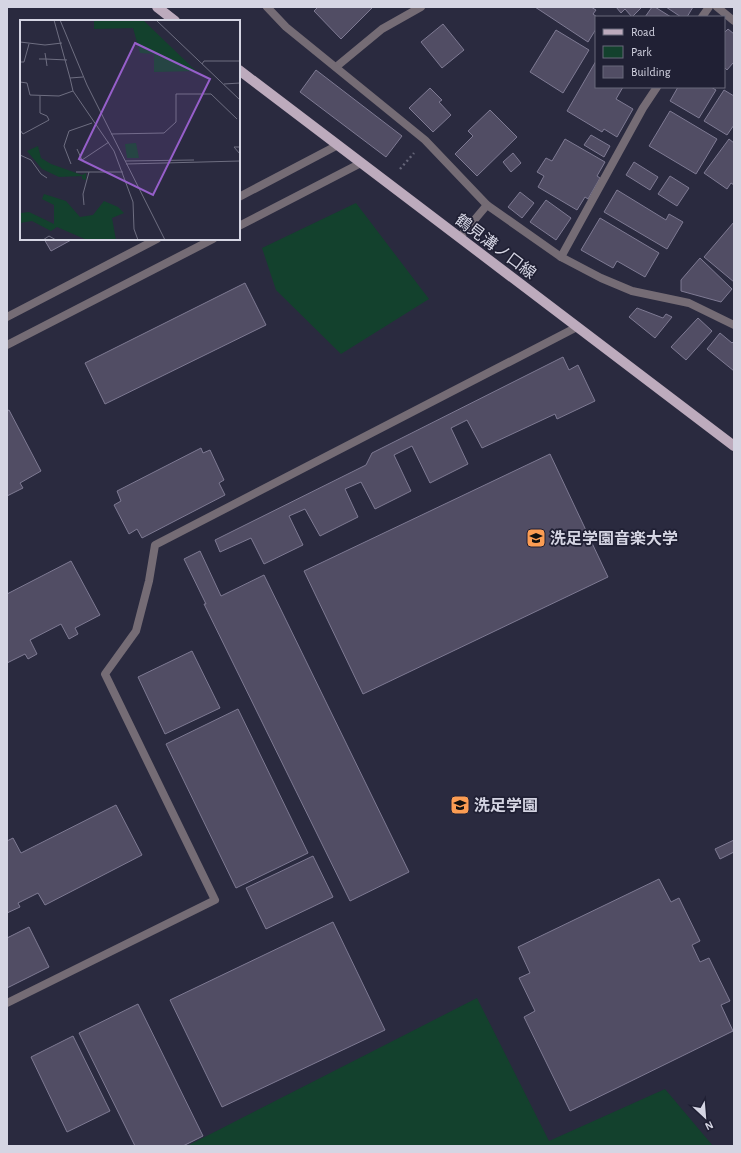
<svg xmlns="http://www.w3.org/2000/svg" width="741" height="1153" viewBox="0 0 741 1153" font-family="'Alegreya Sans','Noto Sans JP',sans-serif">
	<style>
		.green { fill: #13412d }
		.building { fill: #514d64; stroke: #7e7a93 }
		.lines { fill: none; stroke-linecap: round; stroke-linejoin: round }
		.path { stroke: #656578; stroke-width: 2.5; stroke-dasharray: 2 3; stroke-linecap: butt }
		.lane { stroke: #756c75; stroke-width: 8 }
		.street { stroke: #756c75; stroke-width: 8 }
		.primary { stroke: #bdabbd; stroke-width: 10 }
		.labels { text-anchor: middle; stroke-width: 3.5; stroke-linejoin: round; paint-order: stroke }
		.street-label { font-size: 16px; fill: #d5d5e3; stroke: #202034 }
		.poi-label { font-size: 16px; font-weight: bold; fill: #d5d5e3; stroke: #202034; text-anchor: start }
		.inset-road { fill: none; stroke: #6e6e81; stroke-width: 1 }
		.view { fill: #965fca; fill-opacity: 0.15; stroke: #965fca; stroke-width: 2 }
		.inset-edge { fill: none; stroke: #d5d5e3; stroke-width: 2 }
	</style>
	<rect width="100%" height="100%" fill="#2a2a3f"/>
	<g class="green">
		<path d="M356,203L429,299L341,354L276,290L262,248Z"/>
		<path d="M477,998L549,1141L665,1089L713,1146H187Z"/>
	</g>
	<g class="building">
		<path d="M318,7H373L341,39L314,11Z"/>
		<path d="M535,7H591L596,10L593,14L597,17L596,29L588,42Z"/>
		<path d="M616,7H642L632,17L625,9L621,13Z"/>
		<path d="M652,7H655L671,17H645Z"/>
		<path d="M666,7H693L687,17H681Z"/>
		<path d="M443,24L464,50L442,68L421,42Z"/>
		<path d="M728,29L734,34V64L733,63L727,70L724,67V33Z"/>
		<path d="M556,30L589,50L563,93L530,72Z"/>
		<path d="M596,61V87H623L616,99L633,109L617,137L604,129L602,132L567,111Z"/>
		<path d="M316,70L402,136L386,157L300,92Z"/>
		<path d="M678,87H711L716,90L699,118L670,101Z"/>
		<path d="M430,88L442,100L439,102L451,115L433,132L409,108Z"/>
		<path d="M724,90L734,96V125L727,135L704,121Z"/>
		<path d="M490,110L517,137L477,176L455,154L473,136L468,131Z"/>
		<path d="M670,111L717,139L696,174L649,146Z"/>
		<path d="M591,135L610,146L604,157L584,145Z"/>
		<path d="M565,139L605,162L597,176L600,178L588,199L585,197L577,210L538,187L544,176L537,172L546,158L552,161Z"/>
		<path d="M729,139L734,143V185L731,183L727,189L704,173Z"/>
		<path d="M513,153L521,163L511,172L503,162Z"/>
		<path d="M634,162L658,177L650,190L626,175Z"/>
		<path d="M670,176L689,188L677,206L658,194Z"/>
		<path d="M617,190L666,220L669,214L683,222L667,249L604,212Z"/>
		<path d="M520,192L534,203L522,218L508,207Z"/>
		<path d="M546,200L571,218L556,240L530,222Z"/>
		<path d="M600,218L659,253L645,277L617,261L613,268L581,250Z"/>
		<path d="M734,222V282L704,257Z"/>
		<path d="M44,239H73L51,251Z"/>
		<path d="M700,258L732,289L721,302L681,291V280Z"/>
		<path d="M245,283L266,325L105,404L85,363Z"/>
		<path d="M637,308L663,318L666,314L672,317L655,338L629,317Z"/>
		<path d="M698,318L712,331L686,360L671,347Z"/>
		<path d="M720,333L732,343L734,341V371L707,349Z"/>
		<path d="M563,357L569,370L578,365L595,401L557,419L555,414L482,448L467,420L451,428L468,464L430,483L412,446L394,455L411,491L375,509L361,482L345,489L358,517L320,536L305,509L289,516L303,545L264,564L251,538L220,552L215,540L366,465L372,453Z"/>
		<path d="M9,410L41,471L20,483L23,488L7,496V411Z"/>
		<path d="M201,448L203,453L210,450L224,480L219,483L225,495L142,538L137,529L129,534L114,505L121,501L117,491Z"/>
		<path d="M550,454L608,577L363,694L304,571Z"/>
		<path d="M200,551L221,596L264,575L409,872L350,901L204,604H206L184,559Z"/>
		<path d="M71,561L100,615L75,628L78,634L69,639L61,624L30,640L37,654L28,659L25,654L7,663V594Z"/>
		<path d="M192,651L220,708L165,734L138,677Z"/>
		<path d="M238,709L308,853L236,888L166,744Z"/>
		<path d="M116,805L142,855L45,905L38,893L18,903L20,907L7,913V841L13,838L21,853Z"/>
		<path d="M734,840V852L720,859L715,849Z"/>
		<path d="M313,856L333,897L266,929L246,888Z"/>
		<path d="M659,879L671,902L679,898L700,941L692,945L700,962L709,958L730,1001L721,1005L733,1031L570,1111L524,1017L535,1011L519,978L530,973L518,947Z"/>
		<path d="M333,922L385,1030L222,1107L170,1000Z"/>
		<path d="M29,927L49,967L7,988V938Z"/>
		<path d="M138,1004L203,1136L183,1146H135L79,1033Z"/>
		<path d="M73,1036L110,1111L67,1132L31,1057Z"/>
	</g>
	<g class="lines">
		<path class="path" d="M400,169L414,153"/>
		<g class="lane">
			<path d="M717,7L734,21"/>
			<path d="M336,67L382,29L421,7"/>
			<path d="M239,197L338,145"/>
			<path d="M239,226L361,163"/>
			<path d="M7,317L157,239"/>
			<path d="M7,345L213,239"/>
			<path d="M7,1003L215,900L105,674L136,631L149,581L155,545L577,327"/>
		</g>
		<g class="street">
			<path d="M267,7L286,27L425,140L487,205L561,257L601,278L632,291L689,303L734,325"/>
			<path d="M702,17L709,7"/>
			<path d="M460,237L487,205"/>
			<path d="M561,257L643,108L657,87"/>
		</g>
		<g class="primary">
			<path d="M157,7L175,21"/>
			<path d="M239,70L734,446"/>
		</g>
	</g>
	<defs>
		<g id="university-square" transform="scale(1)"><rect x="-9" y="-9" width="18" height="18" rx="4" fill="#fc9d53" stroke="#202034"/><path d="M0-5L7-2L0 1L-7-2ZM-4 1L0 2.5L4 1V4Q0 6-4 4Z" fill="#111"/></g>
	</defs>
	<g fill-rule="evenodd">
		<use href="#university-square" x="536" y="538"/>
		<use href="#university-square" x="460" y="805"/>
	</g>
	<g class="labels">
		<g class="street-label">
			<text transform="translate(496 246) rotate(37)" y="6">鶴見溝ノ口線</text>
		</g>
		<g class="poi-label">
			<text x="550" y="544">洗足学園音楽大学</text>
			<text x="474" y="811">洗足学園</text>
		</g>
	</g>
	<g transform="translate(20 20)">
		<rect width="220" height="220" fill="#2a2a3f"/>
		<path d="M74,0H123L176,51L134,52V34L120,33L113,8L74,9ZM116,123L119,138H107L105,124ZM18,126L21,138L31,144L62,155L66,153V160L62,159V156L39,157L22,149L7,131ZM24,174L46,181L60,197L73,195L84,181L98,187L104,193L92,198L96,220H67L37,207L31,211L12,201L0,203L1,193L9,192L34,204V185L22,179Z" fill="#13412d"/>
		<path class="inset-road" d="M34,0L50,58M40,0L67,65L145,220M136,0L220,80M0,22L25,25L42,23M19,39H26L25,33M0,42H4L9,24M182,44L184,41H220M27,46L26,39L47,40M63,57L50,58L53,71L94,131L113,182L114,209L118,220M0,62L7,63L10,75L39,76L53,71M204,64L220,63M0,110L3,114L29,100L27,96L20,93V76M91,114L144,113L156,102V74H191L217,99M220,127H214L220,134M57,129L62,140L89,122M0,135L11,140L21,154L27,158M105,141L174,140M51,144L44,126L49,111L72,103M106,144L220,141M56,152H103M64,185L63,174L69,152M23,220L29,216L36,220"/>
		<path class="view" d="M115,23L190,59L133,175L59,139Z"/>
		<rect width="220" height="220" class="inset-edge"/>
	</g>
	<rect width="741" height="1153" fill="none" stroke="#d5d5e3" stroke-width="16"/>
	<rect x="595" y="16" width="130" height="72" fill="#202034" stroke="#68687a"/>
	<rect x="603" y="29" width="20" height="6" fill="#bdabbd" stroke="#68687a"/>
	<text x="631" y="36" font-size="12" fill="#d5d5e3">Road</text>
	<rect x="603" y="46" width="20" height="12" fill="#13412d" stroke="#68687a"/>
	<text x="631" y="56" font-size="12" fill="#d5d5e3">Park</text>
	<rect x="603" y="66" width="20" height="12" fill="#514d64" stroke="#68687a"/>
	<text x="631" y="76" font-size="12" fill="#d5d5e3">Building</text>
	<g transform="translate(705 1117) rotate(154)" stroke="#202034" stroke-width="3" paint-order="stroke">
	<path d="M0-3L7 15L0 10L-7 15Z" fill="#d5d5e3"/>
	<text y="-6" font-size="11" font-weight="bold" text-anchor="middle" fill="#d5d5e3">N</text>
	</g>
</svg>
